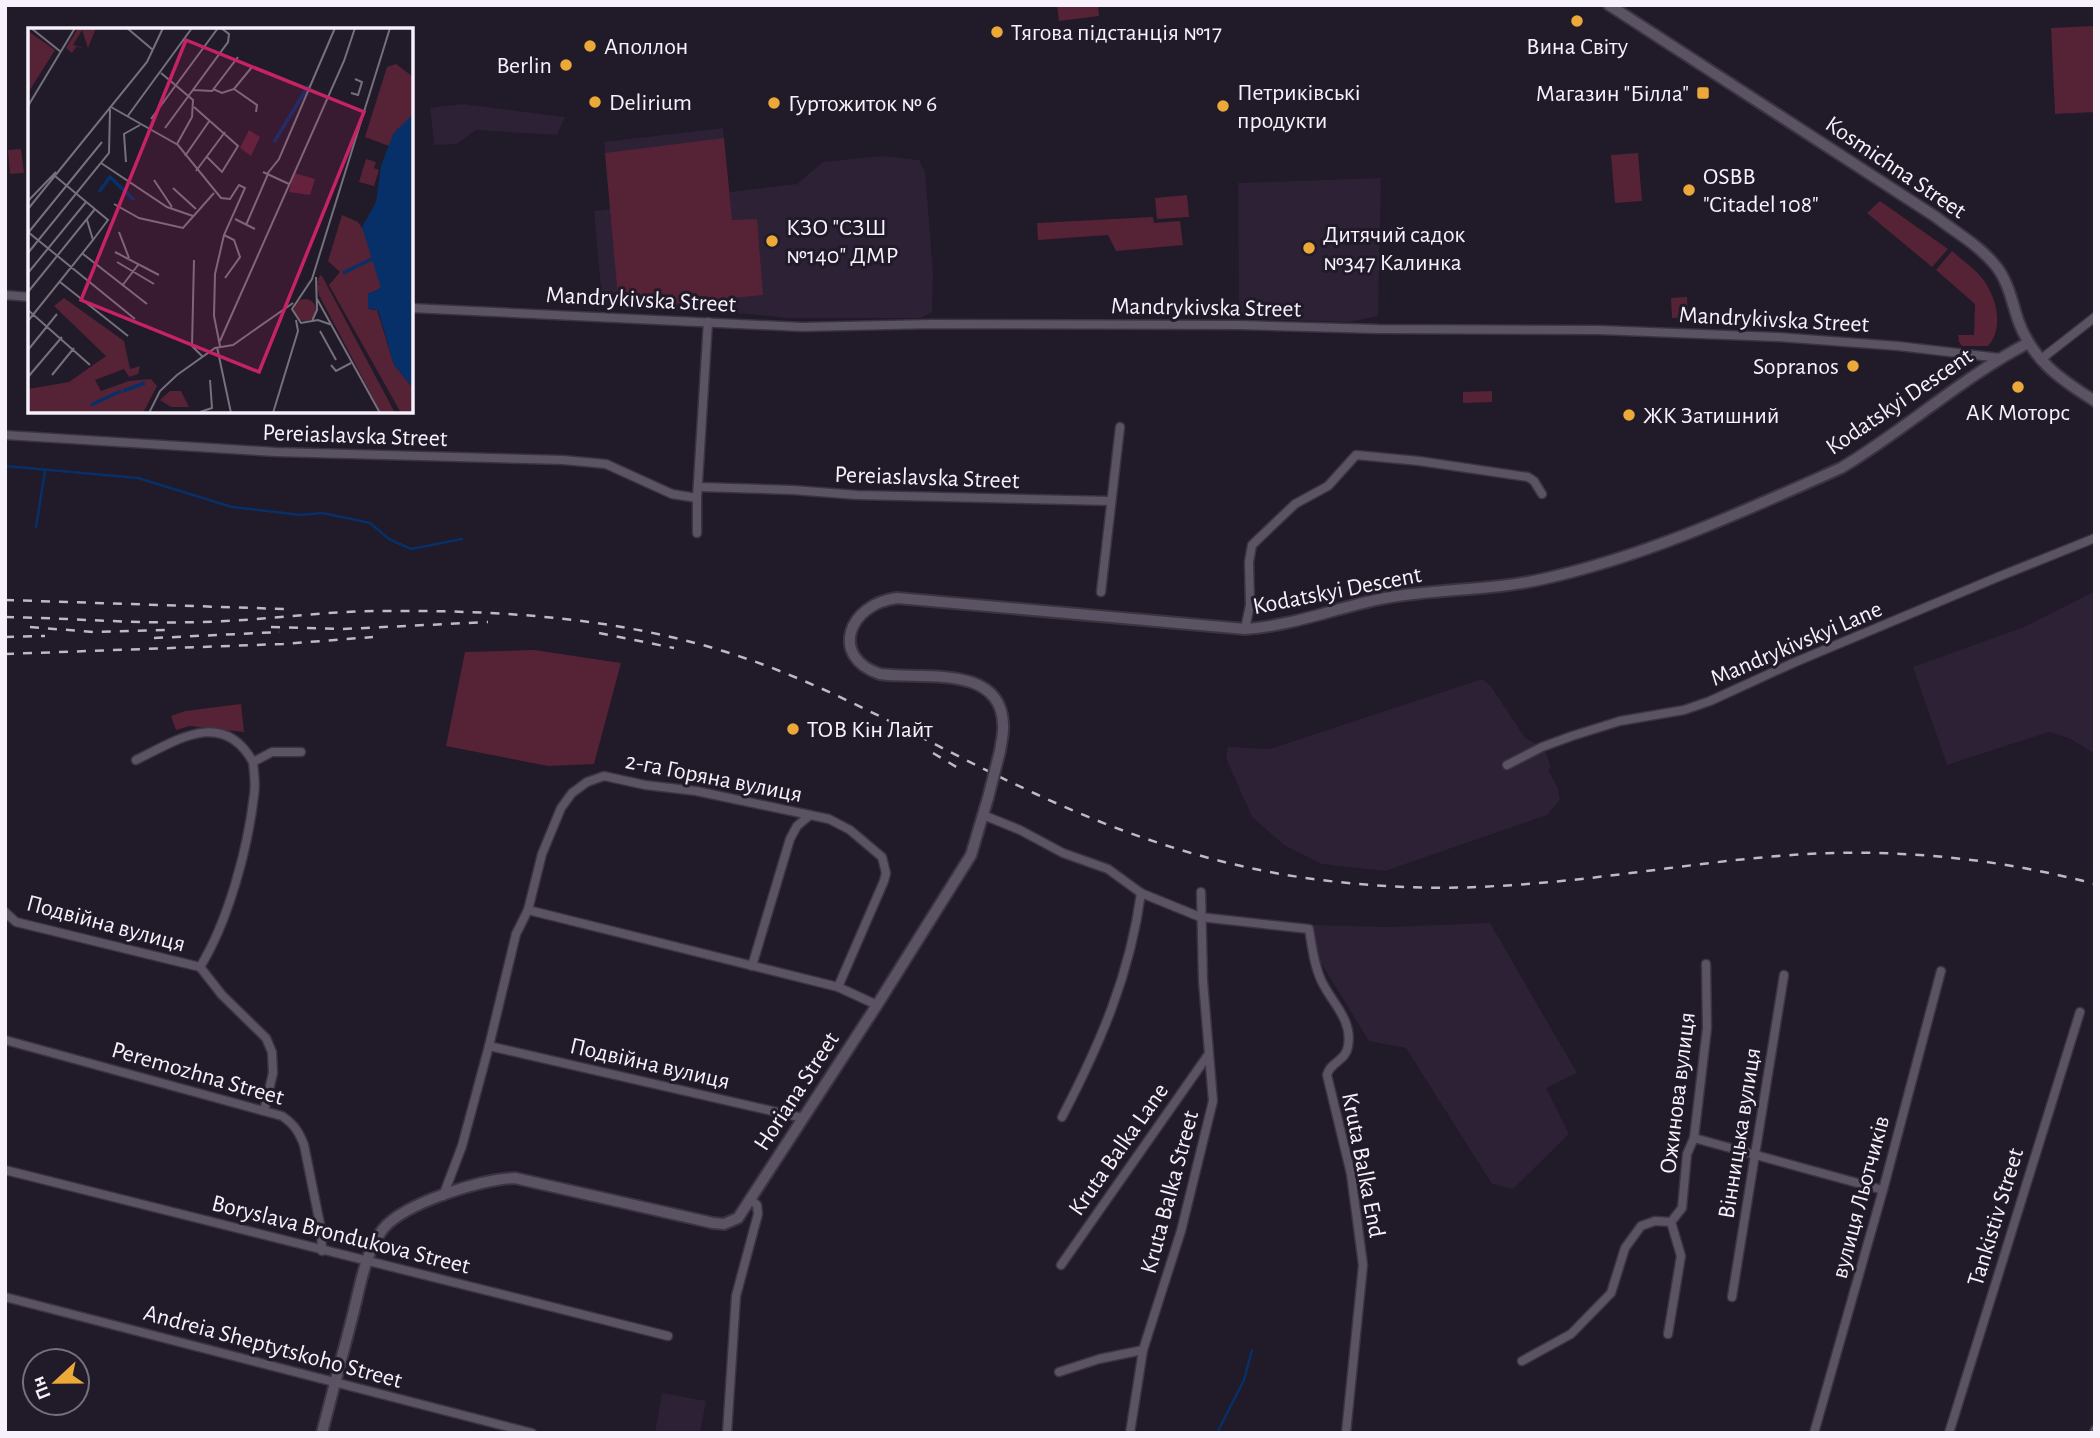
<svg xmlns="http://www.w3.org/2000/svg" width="2100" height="1438" viewBox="0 0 2100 1438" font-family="'Alegreya Sans',sans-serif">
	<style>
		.built { fill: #2c2135 }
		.green { fill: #562235 }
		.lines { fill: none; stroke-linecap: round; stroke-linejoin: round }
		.stream { stroke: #073068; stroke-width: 2.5 }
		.street-casing { stroke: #3a3440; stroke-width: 11 }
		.secondary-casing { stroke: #3a3440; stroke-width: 14 }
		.street { stroke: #5b5264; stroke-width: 8 }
		.secondary { stroke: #5b5264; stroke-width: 10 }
		.rail { stroke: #beb9c4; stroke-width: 2.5; stroke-dasharray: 9 9; stroke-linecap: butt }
		.secondary-bridge-casing { stroke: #3a3440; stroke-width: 14; stroke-linecap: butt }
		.secondary-bridge { stroke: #5b5264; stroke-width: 10 }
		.poi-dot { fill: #eca93a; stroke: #211a28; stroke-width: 2.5 }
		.labels { text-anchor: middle; stroke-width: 6; stroke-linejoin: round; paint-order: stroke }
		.poi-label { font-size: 24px; fill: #f6f1fb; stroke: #211a28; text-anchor: start }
		.street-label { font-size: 24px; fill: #f6f1fb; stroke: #211a28 }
		.inset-river { fill: none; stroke: #073068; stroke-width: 3.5 }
		.inset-road { fill: none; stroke: #76707c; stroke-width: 2 }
		.view { fill: #c52363; fill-opacity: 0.15; stroke: #c52363; stroke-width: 3.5 }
		.inset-edge { fill: none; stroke: #f6f1fb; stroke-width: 3.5 }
	</style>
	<rect width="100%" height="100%" fill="#211a28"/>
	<g class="built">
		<path d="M463,104L565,117L557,135L476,130L457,144L434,145L430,108Z"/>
		<path d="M723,128L729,192L797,184L823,162L882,156L919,160L925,172L933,272L932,312L921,318H786L750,314L619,309L618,300L602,301L594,211L610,209L604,142Z"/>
		<path d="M1381,178L1378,316L1349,322L1257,319L1239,312L1238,183Z"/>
		<path d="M2095,591V754L2069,738L2049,732L1947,765L1913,667L2024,627Z"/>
		<path d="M1482,679L1490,685L1525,738L1542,747L1547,755L1551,768L1548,770L1558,788L1560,800L1547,815L1385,871L1322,864L1284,845L1252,817L1226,758L1228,747L1270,749Z"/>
		<path d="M1490,923L1577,1073L1546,1088L1569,1134L1513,1189L1492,1184L1406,1048L1369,1041L1321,963L1313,946L1310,925L1389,927Z"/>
		<path d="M662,1393L706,1401L700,1433H655Z"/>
	</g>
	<g class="green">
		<path d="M1057,5H1098L1099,16L1059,21Z"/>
		<path d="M2094,26L2095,112L2055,114L2051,28Z"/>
		<path d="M724,138L732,220L757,219L763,295L619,309L605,153Z"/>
		<path d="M21,149L24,173L10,174L8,150Z"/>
		<path d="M1638,153L1642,201L1615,203L1611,155Z"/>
		<path d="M1187,195L1189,217L1157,219L1155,198Z"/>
		<path d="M1880,201L1948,249L1932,267L1867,213Z"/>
		<path d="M1153,217L1154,223L1180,221L1183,245L1116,251L1108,235L1038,240L1037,223Z"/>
		<path d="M1952,251C1962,260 1974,268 1982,278C1996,296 2005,327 1988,346H1962L1959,342L1958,335H1974L1975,304L1936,270Z"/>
		<path d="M1687,297L1688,317L1672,318L1671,298Z"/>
		<path d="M1492,391V402L1463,403V392Z"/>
		<path d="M534,650L621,663L594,764L548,766L446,746L465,652Z"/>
		<path d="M241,704L244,732L190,726L176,730L171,716L185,711Z"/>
	</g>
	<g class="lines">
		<g class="stream">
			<path d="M5,466L138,478L232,507L301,515L322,513L347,518L370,523L389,539L411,549L462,539"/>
			<path d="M36,527L45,471"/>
			<path d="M1217,1433L1244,1380L1252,1350"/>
		</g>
		<g class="street-casing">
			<g id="street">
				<path d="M5,295L30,297"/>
				<path d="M411,308L802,327L932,324L1239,325L1378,329L1599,330L1777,337L1898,346L2000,358"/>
				<path d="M2040,360L2095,317"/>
				<path d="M5,435L276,452L563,460L606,464L672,494L697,498"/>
				<path d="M700,487L793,490L857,495L1111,501"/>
				<path d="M697,533V498L708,322"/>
				<path d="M1101,592L1120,427"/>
				<path d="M1245,629L1250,605L1249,562L1252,545L1295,504L1328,486L1356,455L1419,461L1528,477L1534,481L1542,494"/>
				<path d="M136,760C177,740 223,708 253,762"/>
				<path d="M1507,765L1542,747L1572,736L1620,721L1684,710L1710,701L1793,663L1998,577L2095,538"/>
				<path d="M983,815L1020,830L1063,853L1108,869L1141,893L1200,917L1309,929C1312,946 1314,966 1322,982C1332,1003 1353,1020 1348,1046C1346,1061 1330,1062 1327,1075L1351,1174L1363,1265L1346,1433"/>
				<path d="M528,910L838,987L877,1005"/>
				<path d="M5,912L16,922L200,967L222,995L266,1038L272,1052L273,1073L264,1111"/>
				<path d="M752,966L790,839L797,826L810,815"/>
				<path d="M200,967C228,922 248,848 254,795C256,785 254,773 253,762L272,752H301"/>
				<path d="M5,1040L282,1116C294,1124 299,1132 304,1145L321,1229L322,1251"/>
				<path d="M489,1046L803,1118"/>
				<path d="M1062,1117C1100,1044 1130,975 1141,893"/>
				<path d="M1694,1138L1883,1190"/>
				<path d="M5,1170L668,1336"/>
				<path d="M443,1196L462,1146L489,1046L516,934L528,910L542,854L561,808L572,793L587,782L604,776L645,785L696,791L829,819L850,830L882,857L886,873L884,881L838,987"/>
				<path d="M1061,1265L1208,1055"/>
				<path d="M5,1297L532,1433"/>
				<path d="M1732,1297L1784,975"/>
				<path d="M1668,1334L1681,1256L1671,1222L1682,1208L1687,1154L1694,1138L1707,1028L1706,964"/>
				<path d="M1522,1361L1571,1334L1611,1293L1625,1248L1641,1226L1655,1221L1671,1222"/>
				<path d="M1059,1372L1099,1359L1143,1350"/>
				<path d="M727,1433L736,1296L758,1214L757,1205L751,1200"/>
				<path d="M1130,1433L1143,1350L1181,1231L1213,1101L1203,981L1201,892"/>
				<path d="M1814,1433L1883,1190L1941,971"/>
				<path d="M1949,1433L2080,1012"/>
				<path d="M2094,1433L2095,1430"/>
			</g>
		</g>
		<g class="secondary-casing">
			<g id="secondary">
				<path d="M1609,5L1936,217C1955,232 1979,245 1995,265C2008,280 2012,302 2018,320C2032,360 2061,380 2095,401"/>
				<path d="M1000,751C1001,742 1004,733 1003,724C1001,663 919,680 880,674C829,657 848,604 897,598L1245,629C1293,626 1338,607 1385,598C1437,588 1490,591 1543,579C1647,556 1744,511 1841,468C1905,430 1961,378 2028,343"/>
				<path d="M322,1433C332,1393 343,1354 353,1314C360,1287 365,1252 383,1229C404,1203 482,1179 515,1178L713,1223L724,1224L738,1218L877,1005L971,855L988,798"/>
			</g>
		</g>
		<use href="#street" class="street"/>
		<use href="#secondary" class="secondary"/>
		<g class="rail">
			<path d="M5,600L285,609"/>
			<path d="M5,617C70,618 135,624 199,622C260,621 321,611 382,611C497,610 613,617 723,651C834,685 931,746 1036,794C1124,835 1216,866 1313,879C1374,887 1435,890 1496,886C1600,881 1703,860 1807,854C1903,849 2001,859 2095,884"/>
			<path d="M30,627L93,632L166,630"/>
			<path d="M271,627L343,629L488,622"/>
			<path d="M599,633L674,648"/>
			<path d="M5,637L45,636"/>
			<path d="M154,638L280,632"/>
			<path d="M5,654L283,644L373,637"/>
			<path d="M933,753L958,768"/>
		</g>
		<g class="secondary-bridge-casing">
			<path id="secondary-bridge" d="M988,798L1000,751"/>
		</g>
		<use href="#secondary-bridge" class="secondary-bridge"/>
	</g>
	<g class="poi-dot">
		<circle cx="1577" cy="21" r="7"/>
		<circle cx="997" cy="32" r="7"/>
		<circle cx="590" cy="46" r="7"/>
		<circle cx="566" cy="65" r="7"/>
		<rect x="1696" y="86" width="14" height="14" rx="3.5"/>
		<circle cx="595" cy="102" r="7"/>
		<circle cx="774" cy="103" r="7"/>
		<circle cx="1223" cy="106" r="7"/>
		<circle cx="1689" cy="190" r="7"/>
		<circle cx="772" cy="241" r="7"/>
		<circle cx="1309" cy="248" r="7"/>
		<circle cx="1853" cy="366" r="7"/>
		<circle cx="2018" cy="387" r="7"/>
		<circle cx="1629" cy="415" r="7"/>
		<circle cx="793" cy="729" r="7"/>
	</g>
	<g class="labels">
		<g class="poi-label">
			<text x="1011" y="40">Тягова пiдстанцiя №17</text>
			<text x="604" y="54">Аполлон</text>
			<text x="1577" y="54" text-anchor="middle">Вина Світу</text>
			<text x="552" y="73" text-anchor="end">Berlin</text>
			<text x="1237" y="100">Петриківські<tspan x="1237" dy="28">продукти</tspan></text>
			<text x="1689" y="101" text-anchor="end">Магазин "Білла"</text>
			<text x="609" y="110">Delirium</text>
			<text x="788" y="111">Гуртожиток № 6</text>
			<text x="1703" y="184">OSBB<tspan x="1703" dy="28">"Citadel 108"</tspan></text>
			<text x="786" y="235">КЗО "СЗШ<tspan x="786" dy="28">№140" ДМР</tspan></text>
			<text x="1323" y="242">Дитячий садок<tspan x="1323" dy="28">№347 Калинка</tspan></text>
			<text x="1839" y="374" text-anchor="end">Sopranos</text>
			<text x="2018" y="420" text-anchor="middle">АК Моторс</text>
			<text x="1643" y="423">ЖК Затишний</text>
			<text x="807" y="737">ТОВ Кін Лайт</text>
		</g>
		<g class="street-label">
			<text transform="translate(1896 167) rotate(34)" y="8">Kosmichna Street</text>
			<text transform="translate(641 299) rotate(3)" y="8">Mandrykivska Street</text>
			<text transform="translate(1206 307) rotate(1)" y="8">Mandrykivska Street</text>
			<text transform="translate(1774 319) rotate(3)" y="8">Mandrykivska Street</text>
			<text transform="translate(1899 401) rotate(-34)" y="8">Kodatskyi Descent</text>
			<text transform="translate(355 435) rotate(2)" y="8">Pereiaslavska Street</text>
			<text transform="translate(927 477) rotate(2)" y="8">Pereiaslavska Street</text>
			<text transform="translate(1337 590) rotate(-11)" y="8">Kodatskyi Descent</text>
			<text transform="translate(1796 643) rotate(-23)" y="8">Mandrykivskyi Lane</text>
			<text transform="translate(714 777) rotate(11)" y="8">2-га Горяна вулиця</text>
			<text transform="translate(106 923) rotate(15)" y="8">Подвійна вулиця</text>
			<text transform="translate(650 1063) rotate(13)" y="8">Подвійна вулиця</text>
			<text transform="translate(198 1073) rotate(16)" y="8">Peremozhna Street</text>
			<text transform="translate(796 1091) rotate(-57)" y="8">Horiana Street</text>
			<text transform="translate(1677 1093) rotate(-83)" y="8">Ожинова вулиця</text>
			<text transform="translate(1739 1133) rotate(-81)" y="8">Вінницька вулиця</text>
			<text transform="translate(1118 1149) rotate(-55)" y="8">Kruta Balka Lane</text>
			<text transform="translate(1364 1165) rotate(79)" y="8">Kruta Balka End</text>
			<text transform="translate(1169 1192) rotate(-75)" y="8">Kruta Balka Street</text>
			<text transform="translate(1860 1197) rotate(-75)" y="8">вулиця Льотчиків</text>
			<text transform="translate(1995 1217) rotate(-73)" y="8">Tankistiv Street</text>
			<text transform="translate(341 1234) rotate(14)" y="8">Boryslava Brondukova Street</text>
			<text transform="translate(273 1346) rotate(15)" y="8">Andreia Sheptytskoho Street</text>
		</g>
	</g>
	<g transform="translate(28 28)">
		<rect width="385" height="385" fill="#211a28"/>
		<path d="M50,0H68L60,20L54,2L45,17L56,20L48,19L44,25L38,20ZM0,3L27,22L0,65ZM368,36L384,48V87L376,99L369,101L361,118L337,109L359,39ZM221,102L232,109L223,128L212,120ZM338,131L348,134L346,140L351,142L346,158L331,154ZM266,145L287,151L282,167L261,164ZM314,187L330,194L341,211L353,260L340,266L341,281L349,282L366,337L385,360V385H373L301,257L312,244L300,233ZM292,247L294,248L367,385H353L291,267L289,256L295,257L289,255ZM36,270L96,313L102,341L112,338L110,346L101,349L96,341L67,352L73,363L101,353L123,351L129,358L115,385H0V361L41,354L78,328L26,278ZM266 282a11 11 0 1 1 22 0a11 11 0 1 1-22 0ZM142,363H153L161,379H143L132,372Z" fill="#562235"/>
		<path d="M385,47V360L366,337L350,282L340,280V266L353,260L334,199L348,174L353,138L365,106L384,87Z" fill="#073068"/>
		<path class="inset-river" d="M246,114L281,57M71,164L82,149L106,172M315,245L346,230M95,363L117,355M63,377L93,363"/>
		<path class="inset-road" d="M3,0L33,24M99,0L125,22M133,45L165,72L164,89L149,116M185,61L194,65L206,61L224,39M206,61L229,77L228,84M165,62L184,63L210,29M323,65L330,67L334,54L327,51M0,78L47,0M83,79L150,117L193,170L202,171L211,157L217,160L196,207L187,246L186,288L192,318M166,79L210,118L194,144L179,129M99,89L164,0M123,91L190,0M137,100L200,14L201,6L193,0M157,128L182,92M98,134L96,106L112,97M73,135L139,179L165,188M168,143L197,104M235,144L261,156M239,146L251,131L307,0M27,148L80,192L65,212M126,152L144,179M145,160L168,181M0,173L28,144M86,176L111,190L155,200L186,165M0,181L119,34L135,0M207,191L227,201M218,197L240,146M0,204L107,291M91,204L101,230M0,205L74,114M196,207L206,212L212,229L197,250M87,224L131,247M0,225L81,125L82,81M55,226L119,276M166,232L164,318L174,328M89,234L126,256M0,245L58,174M32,254L100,308M94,258L110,237M0,264L67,181M289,271L352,385M0,282L62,337M0,293L65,212L59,192M284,293L289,282L288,249M304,297L290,292L273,295L264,281L284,251L362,0M292,303L308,332M192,313L316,33L327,0M189,319L203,385M0,322L29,286M303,337L308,343L323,335M24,347L46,320M0,349L34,309M172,384L184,380L182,352M121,385L132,363L149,347L187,320L205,317L265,275M245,385L270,303L268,292"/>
		<path class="view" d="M158,12L336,84L231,344L53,272Z"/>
		<rect width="385" height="385" class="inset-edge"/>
	</g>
	<rect width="2100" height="1438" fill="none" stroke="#f6f1fb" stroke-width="14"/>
	<g transform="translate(56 1382) rotate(248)"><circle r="33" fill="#211a28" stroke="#76707c" stroke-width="2"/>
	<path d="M0-5L12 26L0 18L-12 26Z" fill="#eca93a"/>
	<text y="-10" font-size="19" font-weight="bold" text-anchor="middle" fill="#f6f1fb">Пн</text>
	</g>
</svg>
